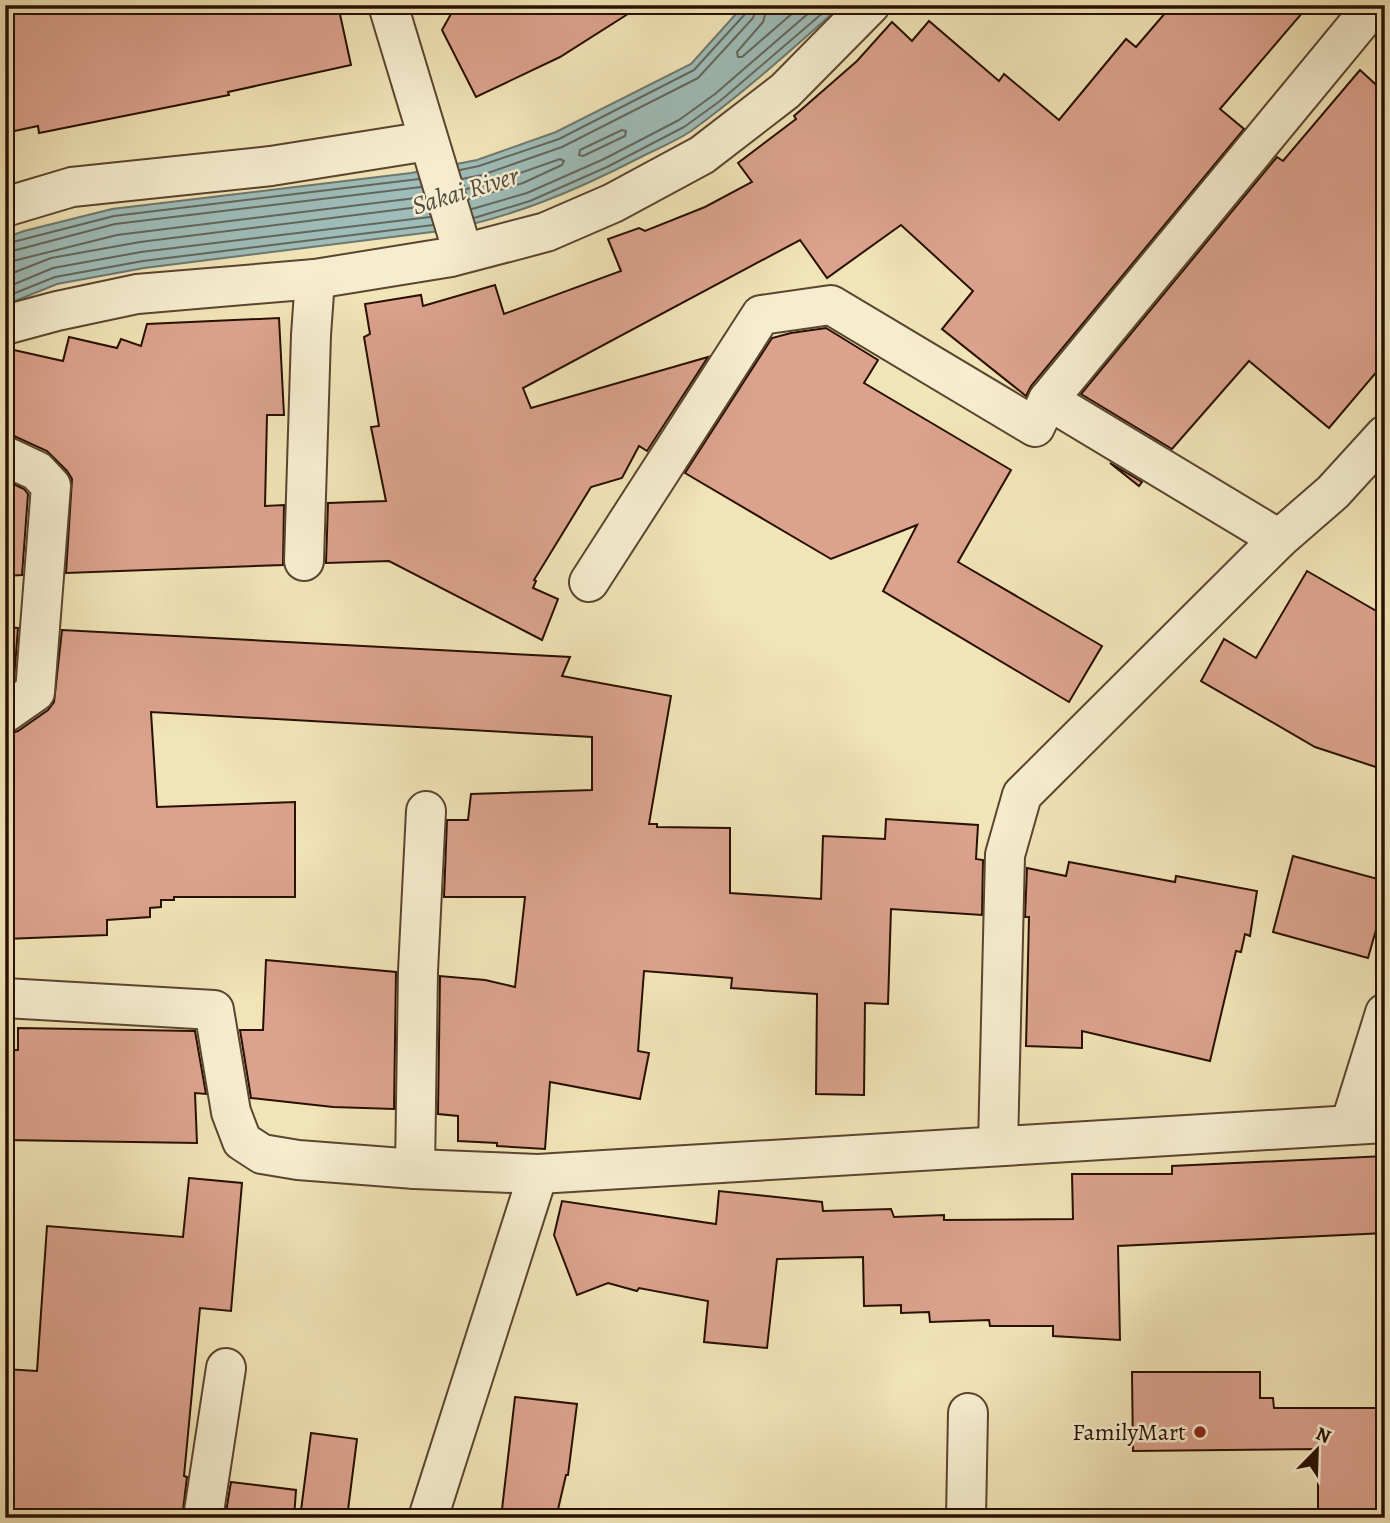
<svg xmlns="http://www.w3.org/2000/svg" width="1390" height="1523" viewBox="0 0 1390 1523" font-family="Alegreya,serif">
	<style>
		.water { fill: #9ebcb8; stroke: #6f776e; stroke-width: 2 }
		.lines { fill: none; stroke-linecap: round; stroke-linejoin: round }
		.shore { stroke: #63665c; stroke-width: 2 }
		.building { fill: #dba28d; stroke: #281000; stroke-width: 2 }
		.minor-casing { stroke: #5a452e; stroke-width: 42 }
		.minor { stroke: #f6edd0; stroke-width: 38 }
		.poi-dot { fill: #8f2418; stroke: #f6edd0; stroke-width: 2.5 }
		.labels { text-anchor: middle; stroke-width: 5; stroke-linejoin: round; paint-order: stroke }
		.poi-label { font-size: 24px; fill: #281000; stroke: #f6edd0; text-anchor: end }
		.water-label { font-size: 26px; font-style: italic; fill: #514c40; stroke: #f6edd0 }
	</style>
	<rect width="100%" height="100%" fill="#f1e4b7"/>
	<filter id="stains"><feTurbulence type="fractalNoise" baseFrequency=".00286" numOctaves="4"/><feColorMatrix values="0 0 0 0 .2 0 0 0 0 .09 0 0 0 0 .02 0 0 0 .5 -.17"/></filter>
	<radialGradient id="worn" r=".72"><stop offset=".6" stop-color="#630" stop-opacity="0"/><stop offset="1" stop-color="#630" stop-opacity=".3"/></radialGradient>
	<path class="water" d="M744,5H842C793,48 744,93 691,131C675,142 656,149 639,158C575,191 511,218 440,231L144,268L57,284L5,305V238L24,231L112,209L411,173L477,160L556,132L691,64Z"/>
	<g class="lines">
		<g class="shore">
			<path d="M768,5L763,22L737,52L738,57H742L802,5"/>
			<path d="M622,130L626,131L625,136L583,156L579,155L580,150Z"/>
			<path d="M460,170L479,166L559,139L694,70L746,13L748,5"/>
			<path d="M462,179L482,175L562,147L698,78L753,18L757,5"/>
			<path d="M466,189L486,185L560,159L564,161L562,165L523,183L469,199"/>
			<path d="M472,209L527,193L604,159L679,120L715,94L818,5"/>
			<path d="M474,218L530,201L607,167L684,127L720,101L832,5"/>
			<path d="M5,244L114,216L419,179"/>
			<path d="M5,253L115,224L421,187"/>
			<path d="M5,263L117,235L424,197"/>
			<path d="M5,276L51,258L140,242L427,206"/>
			<path d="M5,288L53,268L141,252L430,217"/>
			<path d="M5,297L55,277L143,261L433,225"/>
		</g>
	</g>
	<g class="building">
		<path d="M5,5H338L351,65L228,92L229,95L39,133L38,126L5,133Z"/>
		<path d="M456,5H642L560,57L476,97L442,30Z"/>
		<path d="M1172,5H1309L1220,109L1244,129L1031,386L1026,396L942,329L973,291L901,225L827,278L800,240L523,388L531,408L708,357L647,451L639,446L622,478L591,487L534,580L536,581L533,588L558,599L542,640L389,561L326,563L328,503L386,501L371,427L379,426L364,337L370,334L365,304L421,295L423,306L495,285L504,314L621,271L608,239L639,228L645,231L705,207L752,182L738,163L796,119L794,116L857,61L892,22L912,41L929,21L999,81L1004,74L1059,120L1126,39L1136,47Z"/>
		<path d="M1360,70L1385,93V362L1329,428L1249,361L1172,449L1081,394L1277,157L1283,161Z"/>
		<path d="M279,318L284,415H267L265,506L284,505L283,565L66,573L72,479L67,471L47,451L14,436L5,434V348L63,361L69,337L117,348L121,339L141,346L147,324Z"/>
		<path d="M826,328L878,360L864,383L1011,470L958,562L1102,646L1069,702L883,591L917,525L831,559L685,473L772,338L791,333Z"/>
		<path d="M1110,463L1142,482L1139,486Z"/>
		<path d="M5,480L24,489L28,494L22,575L5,576Z"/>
		<path d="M1307,571L1385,616V770L1315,747L1201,681L1224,639L1256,658Z"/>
		<path d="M5,627L18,628L14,680L5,686Z"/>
		<path d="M62,630L570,657L562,676L671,696L649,824H657V827L730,828V893L821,899L823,836L885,839L886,819L978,825L976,859L983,860L982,915L891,909L888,1004L865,1003L864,1095L816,1094L817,994L731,988L732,978L644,971L638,1051L649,1053L640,1099L550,1082L545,1149L497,1146V1143L458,1141V1116L438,1114L440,976L485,980L515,987L525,897H444L447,820H468L471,794L592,790V737L151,712L157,807L295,802V897H174V900H161V907L150,908V917L107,920V935L5,939V735L18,731L48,710L54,702Z"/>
		<path d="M1293,856L1385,881V898L1368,958L1273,932Z"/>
		<path d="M1069,862L1175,882L1176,876L1257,891L1250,936L1245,934L1241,952L1236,951L1210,1061L1082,1031V1048L1026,1046L1029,917H1025L1027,868L1066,876Z"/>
		<path d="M266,960L396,972L394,1109L333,1107L251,1098L240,1030H263Z"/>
		<path d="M18,1028L195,1031L206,1094L195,1093L197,1143L5,1140V1050H18Z"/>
		<path d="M1385,1156V1233L1118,1246L1120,1340L1053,1336V1326H990L989,1320L930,1322L929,1312L901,1313V1305L864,1306L863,1257L777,1259L767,1348L704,1342L708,1301L639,1288L637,1291L608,1283L577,1295L554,1235L562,1201L716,1224L719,1191L822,1202L823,1211L891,1209L894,1217L944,1215V1220L1073,1219L1072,1174H1172V1166Z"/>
		<path d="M189,1178L242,1183L231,1311L200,1308L184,1476L187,1477L182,1518H5V1369L37,1371L47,1226L183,1237Z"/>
		<path d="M1132,1372H1260V1398H1273L1274,1408H1385V1518H1318V1449L1133,1451Z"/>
		<path d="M515,1397L577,1404L568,1475H566L556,1518H501Z"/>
		<path d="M311,1433L357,1439L347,1518H300Z"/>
		<path d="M231,1482L296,1490L294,1518H225Z"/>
	</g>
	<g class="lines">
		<g class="minor-casing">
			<g id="minor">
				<path d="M388,5L463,253"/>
				<path d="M5,207L72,187L271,166L428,141"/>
				<path d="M5,325L57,311L137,294L315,279L451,257L546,232L613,203L702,155L785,91L870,5"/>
				<path d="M1048,400L1279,539"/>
				<path d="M5,456L37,471L51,486L35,692L5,713"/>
				<path d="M304,561L311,335L315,279"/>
				<path d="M589,582L761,315L831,305L1035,427L1048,400L1374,5"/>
				<path d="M5,998L214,1010L231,1112L242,1141L262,1154L298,1160L415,1169L538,1174L1385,1123"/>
				<path d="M1350,1125L1385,1013"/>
				<path d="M998,1145L1005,855L1022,795L1279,539L1333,492L1385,435"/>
				<path d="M415,1169L418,971L426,811"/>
				<path d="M203,1518L226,1368"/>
				<path d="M428,1518L538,1174"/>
				<path d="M966,1518L968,1413"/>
			</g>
		</g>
		<use href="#minor" class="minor"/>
	</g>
	<circle class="poi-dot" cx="1200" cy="1432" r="7"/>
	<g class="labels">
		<g class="poi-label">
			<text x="1186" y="1440">FamilyMart</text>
		</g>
		<g class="water-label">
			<text transform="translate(465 190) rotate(-17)" y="9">Sakai River</text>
		</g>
	</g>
	<rect width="1390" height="1523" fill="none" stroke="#f1e4b7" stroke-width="28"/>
	<rect x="7" y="7" width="1376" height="1509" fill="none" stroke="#281000" stroke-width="3.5"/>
	<rect x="14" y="14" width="1362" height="1495" fill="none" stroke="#281000" stroke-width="2"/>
	<g transform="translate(1317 1450) rotate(23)" stroke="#f6edd0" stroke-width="5" paint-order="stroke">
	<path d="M0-5L12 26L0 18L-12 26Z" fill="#281000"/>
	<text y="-10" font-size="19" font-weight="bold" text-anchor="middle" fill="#281000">N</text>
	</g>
	<rect width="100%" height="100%" filter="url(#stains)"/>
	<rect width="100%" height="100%" fill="url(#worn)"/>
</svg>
